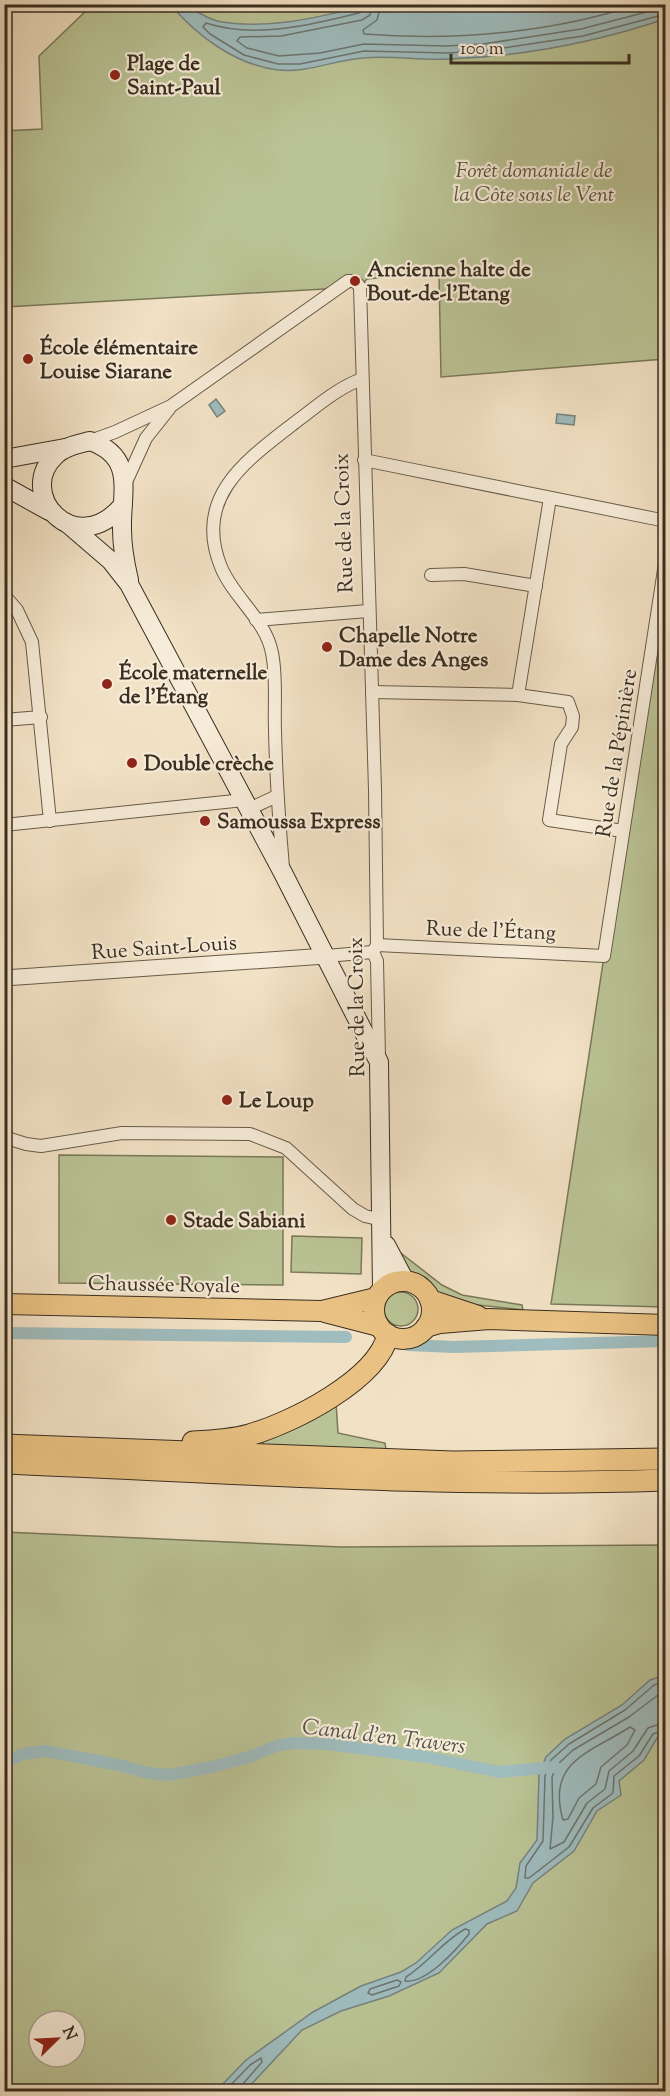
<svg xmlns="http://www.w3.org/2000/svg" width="670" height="2096" viewBox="0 0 670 2096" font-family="'Sorts Mill Goudy',serif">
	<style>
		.green { fill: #bac395; stroke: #7a785a; stroke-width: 1.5; fill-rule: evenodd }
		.water { fill: #9fbcbe; stroke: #76837f; stroke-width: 1.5 }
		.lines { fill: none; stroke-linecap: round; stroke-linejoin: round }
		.shore { stroke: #6c756f; stroke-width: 1.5 }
		.canal { stroke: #9fbcbe; stroke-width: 12 }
		.minor-casing { stroke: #675b49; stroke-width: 14 }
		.tertiary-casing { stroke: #675b49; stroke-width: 17 }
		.secondary-casing { stroke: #392e20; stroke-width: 20 }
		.primary-casing { stroke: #392e20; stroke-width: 22 }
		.trunk-casing { stroke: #392e20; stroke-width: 23 }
		.minor { stroke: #f7ecd9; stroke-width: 12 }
		.tertiary { stroke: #f7ecd9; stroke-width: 15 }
		.secondary { stroke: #f7ecd9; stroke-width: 18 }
		.primary { stroke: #e9c182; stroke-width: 20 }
		.trunk { stroke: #e9c182; stroke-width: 21 }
		.poi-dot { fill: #8f2418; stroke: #f7ecd9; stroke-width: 2 }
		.labels { text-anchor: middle; stroke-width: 4.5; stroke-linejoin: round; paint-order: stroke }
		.poi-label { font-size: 21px; font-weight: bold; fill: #392e20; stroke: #f7ecd9; text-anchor: start }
		.park-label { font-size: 21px; font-style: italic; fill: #59533d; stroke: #f7ecd9 }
		.street-label { font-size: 21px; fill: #392e20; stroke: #f7ecd9 }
		.water-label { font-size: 22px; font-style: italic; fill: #525248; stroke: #f7ecd9 }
	</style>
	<rect width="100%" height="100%" fill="#f2e2c5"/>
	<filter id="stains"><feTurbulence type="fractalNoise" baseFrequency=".00333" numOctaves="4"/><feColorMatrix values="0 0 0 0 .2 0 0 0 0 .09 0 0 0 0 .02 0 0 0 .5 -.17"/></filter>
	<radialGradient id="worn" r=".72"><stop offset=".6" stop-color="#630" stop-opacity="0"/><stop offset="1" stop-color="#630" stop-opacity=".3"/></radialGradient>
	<g class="green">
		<path d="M97,5H665V359L441,377L439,272L367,279L360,287L5,307L4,131L42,129L39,56L89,8Z"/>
		<path d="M665,554V1307L551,1304L650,655Z"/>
		<path d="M5,1142L12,1143L7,1202H5Z"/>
		<path d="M59,1155L283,1157V1285L59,1283Z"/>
		<path d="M292,1236L362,1238L361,1274L291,1272Z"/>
		<path d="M393,1247L442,1285L462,1295L522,1305L523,1310L459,1303L442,1296L401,1265Z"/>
		<circle cx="401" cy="1309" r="17"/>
		<path d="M336,1402L338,1433L385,1443L386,1450L263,1445V1438Z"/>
		<path d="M4,1532L341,1547L665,1545V2091H5ZM39,2021H75V2057H39Z"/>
	</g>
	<g class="water">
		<path d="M370,5H665V19C597,42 523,56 450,59C421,61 392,55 363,58C334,60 308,73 278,70C236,65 197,36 171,5C195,4 201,19 222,22C271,30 323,16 370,5Z"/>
		<path d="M216,399L225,411L217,417L209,405Z"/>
		<path d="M557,414L575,416L574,425L556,423Z"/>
		<path d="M665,1675V1735L657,1738L644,1760L619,1781L621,1795L597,1811L574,1851L533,1883L517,1911L487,1924L439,1973L389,1996L341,2011L302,2030L245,2091H216L246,2060L313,2012L361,1986L401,1972L416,1963L452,1930L507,1901L516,1888L520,1863L537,1840L539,1775L546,1757L565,1739L622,1705L650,1680Z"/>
	</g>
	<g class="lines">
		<g class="shore">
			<path d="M365,4L359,13C311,25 254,39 206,23L203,27L210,34L244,55L278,64H300L364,51L447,53L484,51L583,36L666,14"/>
			<path d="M372,4L370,15L362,20L281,36L240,37L237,41L247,48L279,56L320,53L364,44L447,46L483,44L581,29L666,7"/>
			<path d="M381,4L377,20L363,30L364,34C454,41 552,33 639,4"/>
			<path d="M666,1681L654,1685L625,1710L569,1744L551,1760L545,1776L543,1841L526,1866L525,1878H529L569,1847L593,1808L613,1793L614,1776L639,1756L653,1734L666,1729"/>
			<path d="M666,1689L629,1717L573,1750L557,1765L552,1777L553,1817L550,1849L564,1842L587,1803L605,1789L609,1771L633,1751L648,1728L666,1722"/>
			<path d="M630,1727L635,1730L627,1745L601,1767L596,1784L579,1798L568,1819L563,1820C546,1761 590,1753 630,1727Z"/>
			<path d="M465,1929L469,1930V1934C457,1949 426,1984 405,1981L406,1977C428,1963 442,1942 465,1929Z"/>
			<path d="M397,1980L401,1982L399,1986L372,1995L368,1993L370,1989Z"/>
			<path d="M224,2092L250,2065L261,2058L262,2062L242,2085L241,2092"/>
		</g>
		<g class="canal">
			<path d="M4,1333L346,1337"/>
			<path d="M408,1345L454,1347L666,1341"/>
			<path d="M4,1763L23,1754L46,1751L119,1765L148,1773L169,1775L212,1767L249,1757L279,1745L296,1743L328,1744L427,1757L499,1772L555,1767"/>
		</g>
		<g class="minor-casing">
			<g id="minor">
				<path d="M90,441L115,432L171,406L348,281H355L360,287L375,790L377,945L373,952"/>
				<path d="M364,460L666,521"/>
				<path d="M126,482L146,438L169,409"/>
				<path d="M431,575L464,574L536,586"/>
				<path d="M4,595L17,610L32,642L50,821"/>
				<path d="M256,620L368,611"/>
				<path d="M372,692L518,695L568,702L573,716L572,727L561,744L549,820L623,831"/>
				<path d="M518,695L550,498"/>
				<path d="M4,720L41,717"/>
				<path d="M249,809L277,796"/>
				<path d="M4,825L244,800"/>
				<path d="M283,867C279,821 276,776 275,730C274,705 277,677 272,653C266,620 233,597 221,567C192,496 248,459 297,421C317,406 339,387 362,379"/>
				<path d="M377,945L604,956L666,557"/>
				<path d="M373,952L377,961L379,1057"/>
				<path d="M326,956L373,952"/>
				<path d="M4,1133L10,1139L26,1144L41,1146L122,1133L250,1134L286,1148L353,1209L365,1216L382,1220"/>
			</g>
		</g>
		<g class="tertiary-casing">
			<path id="tertiary" d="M4,978L326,956"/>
		</g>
		<g class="secondary-casing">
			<g id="secondary">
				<path d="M4,459L65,448"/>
				<path d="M4,486L49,511"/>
				<path d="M123,505C75,562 14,493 56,455C65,446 79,444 90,441C136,457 121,492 122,529C122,546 125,563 129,580"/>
				<path d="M68,524L111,561L129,584L283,873L379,1062L382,1290"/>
				<path d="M386,1245L405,1281"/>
			</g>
		</g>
		<g class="primary-casing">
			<g id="primary">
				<circle cx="403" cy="1310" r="29"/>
				<path d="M430,1300L478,1316"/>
				<path d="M4,1304L322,1311L376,1298"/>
				<path d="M325,1312L379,1326"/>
				<path d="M426,1327L440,1323L489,1319L666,1325"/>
			</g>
		</g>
		<g class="trunk-casing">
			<g id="trunk">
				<path d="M193,1442C212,1441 231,1440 249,1435C292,1423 377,1380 388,1335"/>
				<path d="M4,1445L453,1462L666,1459"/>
				<path d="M4,1463C224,1472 445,1488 666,1480"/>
			</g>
		</g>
		<use href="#minor" class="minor"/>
		<use href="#tertiary" class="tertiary"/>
		<use href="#secondary" class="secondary"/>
		<use href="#primary" class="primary"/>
		<use href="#trunk" class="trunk"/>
	</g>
	<g class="poi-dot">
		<circle cx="115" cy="75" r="6"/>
		<circle cx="355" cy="281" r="6"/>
		<circle cx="28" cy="359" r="6"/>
		<circle cx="327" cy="647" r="6"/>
		<circle cx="107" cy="684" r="6"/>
		<circle cx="132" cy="763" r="6"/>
		<circle cx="205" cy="821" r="6"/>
		<circle cx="227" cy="1100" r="6"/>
		<circle cx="171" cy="1220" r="6"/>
	</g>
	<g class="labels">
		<g class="poi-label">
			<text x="127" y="70">Plage de<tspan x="127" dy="24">Saint-Paul</tspan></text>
			<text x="367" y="276">Ancienne halte de<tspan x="367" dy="24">Bout-de-l'Etang</tspan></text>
			<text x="40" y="354">École élémentaire<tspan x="40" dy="24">Louise Siarane</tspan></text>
			<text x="339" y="642">Chapelle Notre<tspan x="339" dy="24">Dame des Anges</tspan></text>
			<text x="119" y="679">École maternelle<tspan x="119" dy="24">de l'Étang</tspan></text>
			<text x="144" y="770">Double crèche</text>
			<text x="217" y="828">Samoussa Express</text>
			<text x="239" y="1107">Le Loup</text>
			<text x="183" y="1227">Stade Sabiani</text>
		</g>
		<g class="park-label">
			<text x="534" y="177">Forêt domaniale de<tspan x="534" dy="24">la Côte sous le Vent</tspan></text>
		</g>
		<g class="street-label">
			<text transform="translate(343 523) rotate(-92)" y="7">Rue de la Croix</text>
			<text transform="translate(616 753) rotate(-81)" y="7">Rue de la Pépinière</text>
			<text transform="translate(491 930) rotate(2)" y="7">Rue de l'Étang</text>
			<text transform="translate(164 947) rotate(-4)" y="7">Rue Saint-Louis</text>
			<text transform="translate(356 1007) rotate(-91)" y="7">Rue de la Croix</text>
			<text transform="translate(164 1284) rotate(1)" y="7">Chaussée Royale</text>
		</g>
		<g class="water-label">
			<text transform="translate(384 1735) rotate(7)" y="8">Canal d'en Travers</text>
		</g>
	</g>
	<rect width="670" height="2096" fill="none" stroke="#f2e2c5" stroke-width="24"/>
	<rect x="6" y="6" width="658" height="2084" fill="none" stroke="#392e20" stroke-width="3"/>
	<rect x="12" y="12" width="646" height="2072" fill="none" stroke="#392e20" stroke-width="1.5"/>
	<g transform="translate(57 2039) rotate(66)"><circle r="28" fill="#f7ecd9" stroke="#aba08f" stroke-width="1.5"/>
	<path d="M0-4.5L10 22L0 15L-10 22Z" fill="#8f2418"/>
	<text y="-9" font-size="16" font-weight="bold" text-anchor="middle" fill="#392e20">N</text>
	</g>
	<path d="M451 54v9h178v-9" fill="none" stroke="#392e20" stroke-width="3"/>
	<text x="460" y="54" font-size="18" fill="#392e20" stroke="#f7ecd9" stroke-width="4.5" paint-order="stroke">100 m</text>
	<rect width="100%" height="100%" filter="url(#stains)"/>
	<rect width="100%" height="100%" fill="url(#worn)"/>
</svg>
